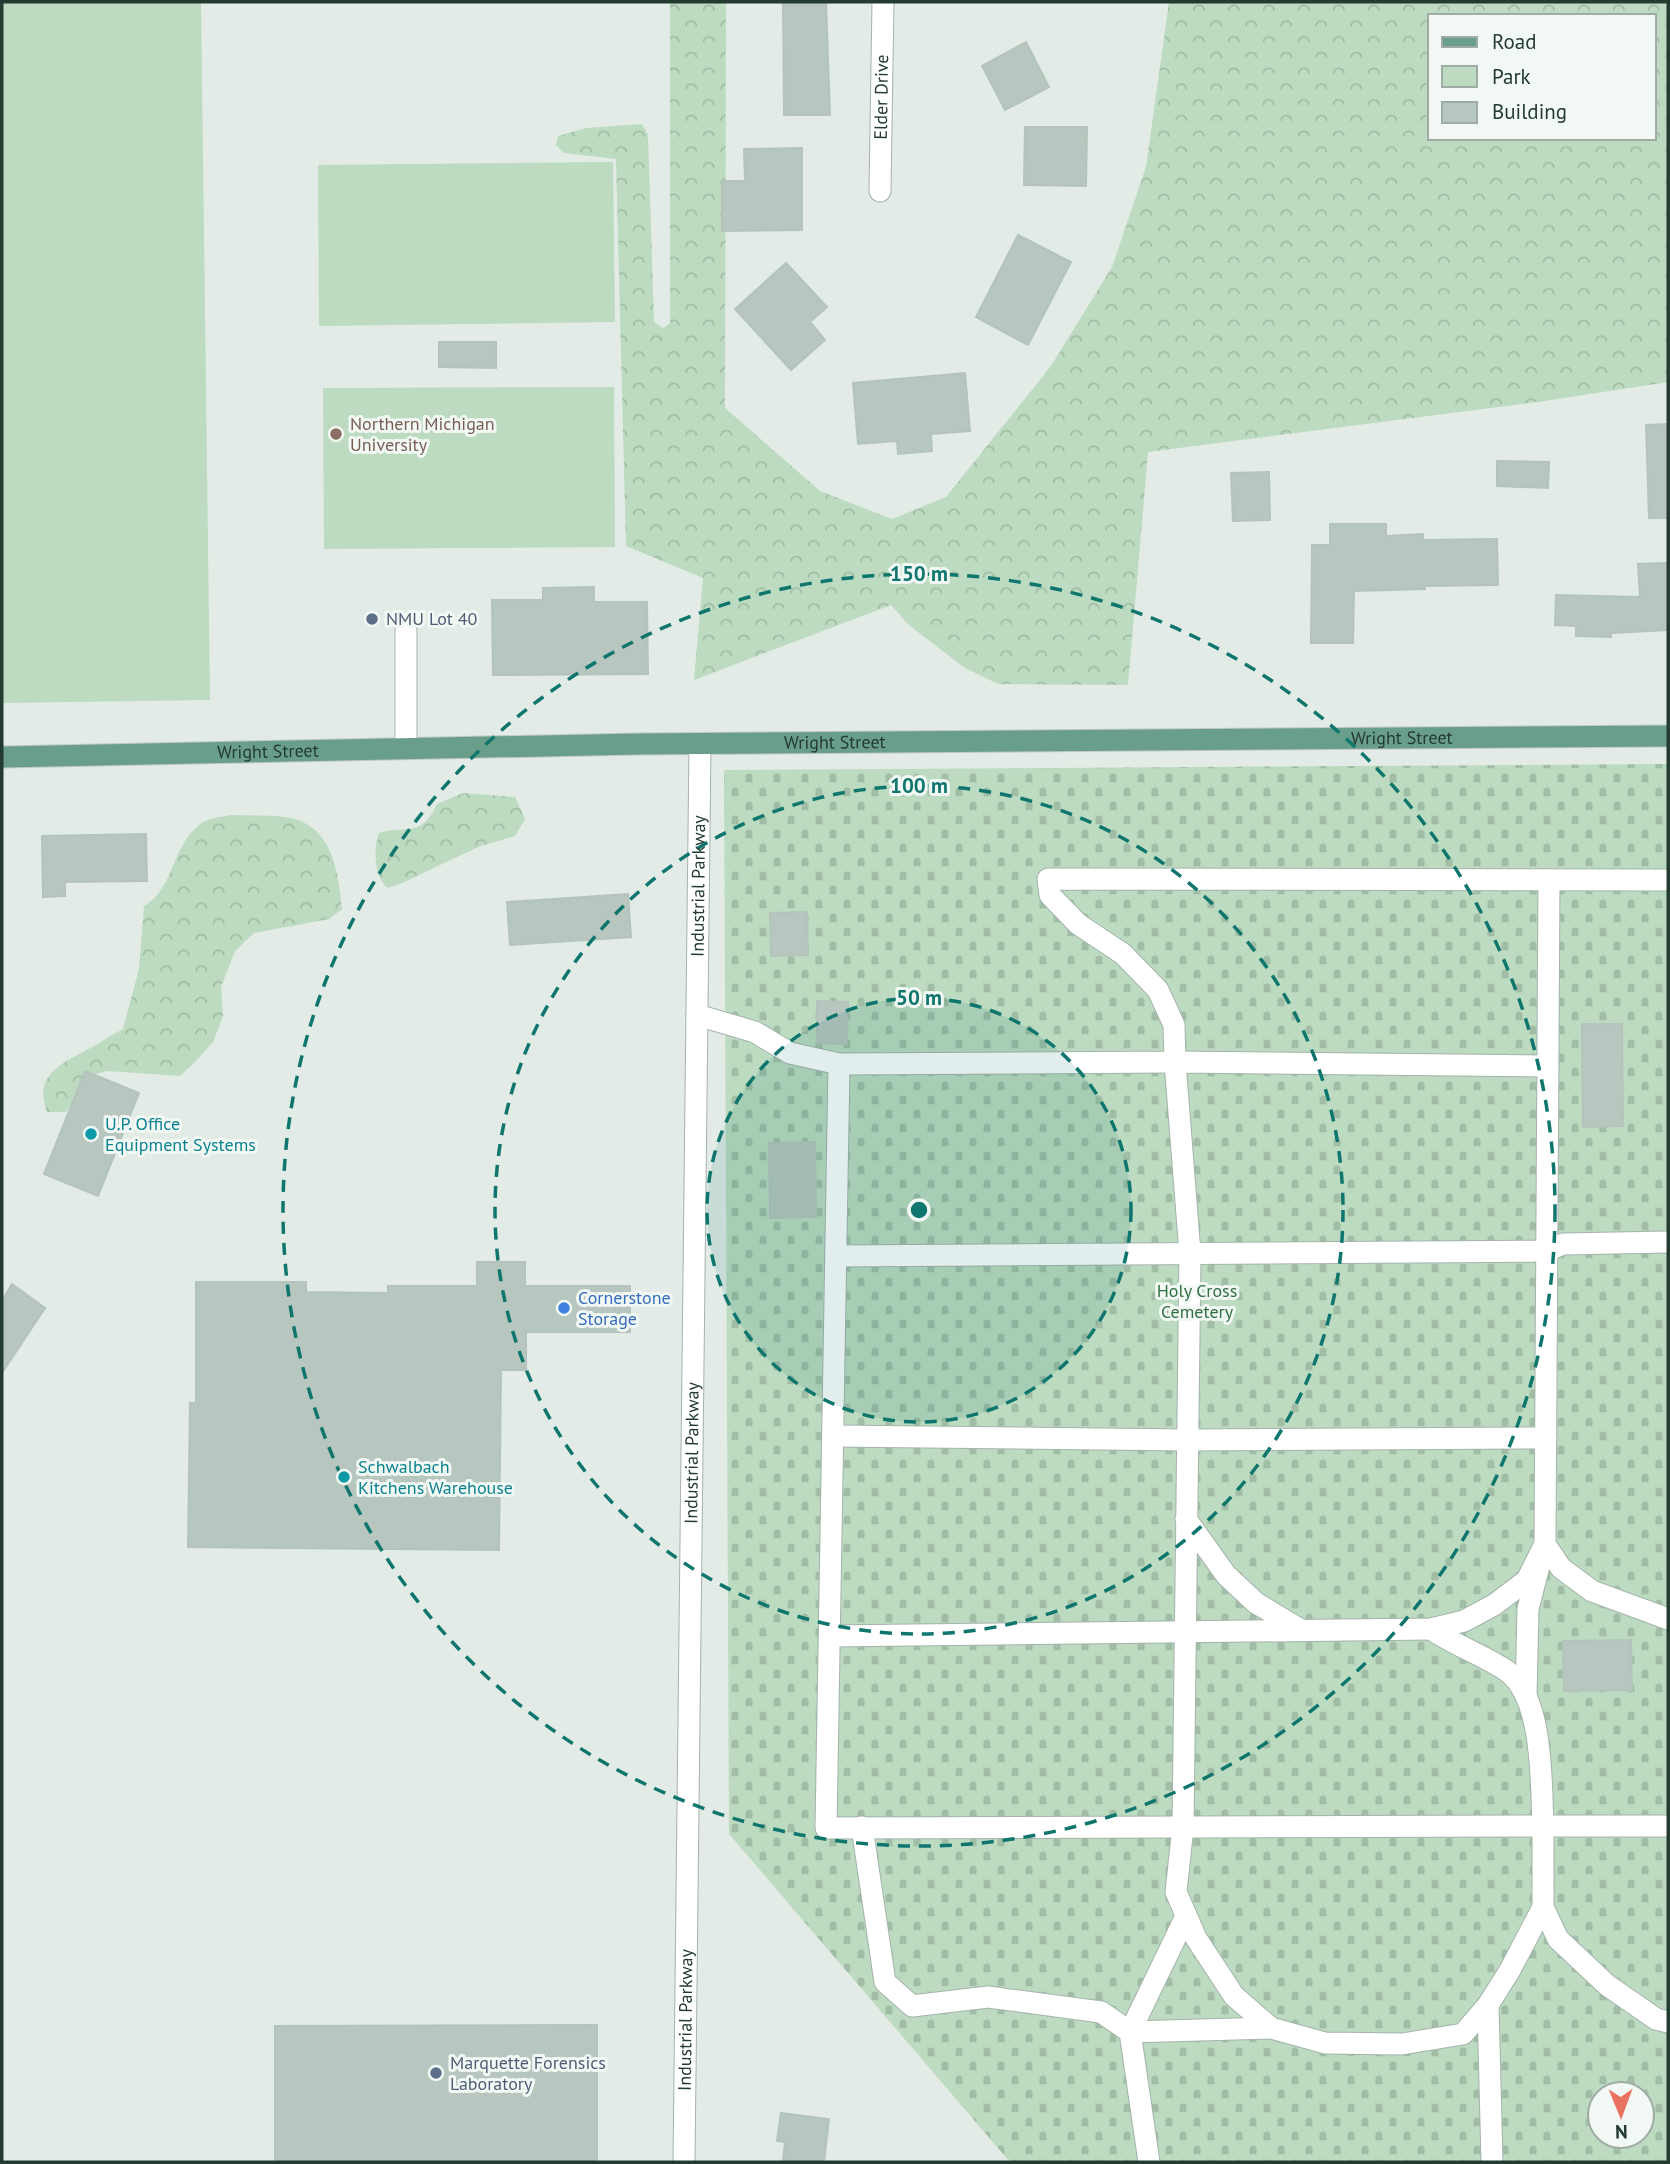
<svg xmlns="http://www.w3.org/2000/svg" width="1670" height="2164" viewBox="0 0 1670 2164" font-family="'PT Sans',sans-serif">
	<style>
		.green { fill: #bcdbc0 }
		.forest { fill: url(#forest-crowns); fill-rule: evenodd }
		.cemetery { fill: url(#cemetery-stones); fill-rule: evenodd }
		.building { fill: #b7c6be; stroke: #b4c4bc; stroke-width: 2 }
		.lines { fill: none; stroke-linecap: round; stroke-linejoin: round }
		.minor-casing { stroke: #a5b3ac; stroke-width: 23 }
		.major-casing { stroke: #c1c8c5; stroke-width: 23 }
		.minor { stroke: #fff; stroke-width: 21 }
		.major { stroke: #699e8a; stroke-width: 21 }
		.ring { fill: none; stroke: #0f766e; stroke-width: 3.5; stroke-dasharray: 12 9 }
		.education-dot { fill: #8d6e63; stroke: #f2f8f4; stroke-width: 2.5 }
		.service-dot { fill: #5c6f8a; stroke: #f2f8f4; stroke-width: 2.5 }
		.culture-dot { fill: #0f9aa8; stroke: #f2f8f4; stroke-width: 2.5 }
		.shop-dot { fill: #3f7fe0; stroke: #f2f8f4; stroke-width: 2.5 }
		.labels { text-anchor: middle; stroke-width: 6; stroke-linejoin: round; paint-order: stroke }
		.street-label { font-size: 18px; fill: #233b31; stroke: #f2f8f4 }
		.education-label { font-size: 18px; fill: #785e54; stroke: #f2f8f4; text-anchor: start }
		.service-label { font-size: 18px; fill: #4e5e75; stroke: #f2f8f4; text-anchor: start }
		.culture-label { font-size: 18px; fill: #0d838f; stroke: #f2f8f4; text-anchor: start }
		.park-label { font-size: 18px; fill: #2f6f40; stroke: #f2f8f4 }
		.shop-label { font-size: 18px; fill: #366cbe; stroke: #f2f8f4; text-anchor: start }
		.centre { fill: #0f766e; stroke: #f2f8f4; stroke-width: 3.5 }
		.ring-label { font-size: 21px; text-anchor: middle; font-weight: bold; fill: #0f766e; stroke: #f2f8f4; stroke-width: 6; stroke-linejoin: round; paint-order: stroke }
	</style>
	<defs>
		<pattern id="forest-crowns" width="20" height="18" patternUnits="userSpaceOnUse" patternTransform="scale(1.75)"><rect width="20" height="18" fill="#bcdbc0"/><path d="M2 6a3 3 0 1 1 6 0M12 15a3 3 0 1 1 6 0" fill="none" stroke="#a1bda5"/></pattern>
		<pattern id="cemetery-stones" width="16" height="16" patternUnits="userSpaceOnUse" patternTransform="scale(1.75)"><rect width="16" height="16" fill="#bcdbc0"/><path d="M2 7V4a2 2 0 0 1 4 0v3zM10 15v-3a2 2 0 0 1 4 0v3z" fill="#a1bda5"/></pattern>
	</defs>
	<rect width="100%" height="100%" fill="#e2ebe6"/>
	<g class="green">
		<path d="M2,2H201L210,700L2,703Z"/>
		<path d="M613,162L615,322L319,326L318,165Z"/>
		<path d="M614,387L615,547L324,549L323,388Z"/>
	</g>
	<g class="forest">
		<path d="M670,2H726L725,408L820,491L892,519L946,497L1051,366L1112,267L1146,167L1169,2H1668V382L1538,402L1148,452L1128,685L998,684L965,668L910,626L891,605L694,680L703,578L626,546L616,159L564,153L556,145L558,136L586,128L642,124L648,135L654,322L663,328L670,324ZM1430,16H1654V138H1430Z"/>
		<path d="M463,793L515,797L525,819L515,836L478,847L400,884L387,888C374,874 373,851 379,833C408,825 421,838 437,804Z"/>
		<path d="M230,815C248,816 279,814 295,819C334,831 338,874 342,909L329,919L254,933L235,951L221,987L223,1016L213,1042L198,1059L180,1076L107,1071L89,1076L66,1112H47C32,1072 66,1062 94,1046C104,1040 113,1034 123,1029L139,969L144,906C175,889 172,842 203,822C210,818 222,817 230,815Z"/>
	</g>
	<path class="cemetery" d="M1668,764V2162H1010L729,1834L724,770ZM1600,2094H1642V2136H1600Z"/>
	<g class="building">
		<path d="M783,2H826L830,115H784Z"/>
		<path d="M1026,42L1049,87L1005,110L982,66Z"/>
		<path d="M1025,127H1087L1086,186L1024,185Z"/>
		<path d="M802,148V230L722,231V181H745L744,149Z"/>
		<path d="M1018,235L1071,262L1028,345L976,317Z"/>
		<path d="M786,263L827,307L810,322L825,340L791,370L735,309Z"/>
		<path d="M439,342H496V368L439,367Z"/>
		<path d="M965,373L970,431L931,434L932,451L898,454L897,441L858,444L853,383Z"/>
		<path d="M1668,424V518H1649L1646,425Z"/>
		<path d="M1497,461L1549,462L1548,488L1497,486Z"/>
		<path d="M1269,472L1270,520L1233,521L1231,473Z"/>
		<path d="M1330,524H1386V536L1423,534V540L1497,539L1498,585L1425,586V589L1354,591L1353,643H1311L1312,545H1330Z"/>
		<path d="M1668,563V630L1611,633V637L1576,636V626L1555,625L1556,595L1640,597L1638,564Z"/>
		<path d="M594,587V602H647L648,674L493,675L492,600H543V588Z"/>
		<path d="M146,834L147,881L65,882V896L43,897L42,836Z"/>
		<path d="M628,894L631,937L510,945L507,902Z"/>
		<path d="M807,912L808,955L771,956L770,913Z"/>
		<path d="M817,1001L848,1002L847,1044L817,1043Z"/>
		<path d="M1582,1024H1622L1623,1126L1583,1127Z"/>
		<path d="M85,1071L139,1093L98,1196L44,1174Z"/>
		<path d="M815,1142L816,1217L770,1218L769,1143Z"/>
		<path d="M477,1262H525V1286H630V1332H526V1370H501L499,1550L188,1547L190,1403H196V1282H306V1292L388,1293V1286H477Z"/>
		<path d="M12,1284L45,1308L2,1373V1301Z"/>
		<path d="M1631,1640L1632,1690L1564,1691L1563,1641Z"/>
		<path d="M597,2025V2162H275V2026Z"/>
		<path d="M781,2113L829,2119L824,2162H783L785,2142L777,2141Z"/>
	</g>
	<g class="lines">
		<g class="minor-casing">
			<g id="minor">
				<path id="s1" d="M880,191L883,2"/>
				<path d="M406,630V748"/>
				<path d="M1549,880L1545,1544L1561,1568L1592,1591L1668,1619"/>
				<path d="M1668,880L1048,879L1050,895L1078,924L1123,954L1158,990L1174,1025L1175,1062L839,1064L826,1828L1543,1826V1907L1558,1939L1607,1985L1656,2019L1668,2022"/>
				<path d="M697,1015L755,1032L790,1053L839,1064"/>
				<path d="M836,1256L1547,1251L1563,1244L1668,1242"/>
				<path d="M833,1436L1187,1440L1546,1438"/>
				<path d="M1186,1519L1226,1575L1256,1603L1301,1630"/>
				<path d="M1431,1629C1456,1646 1483,1655 1507,1671C1544,1698 1541,1784 1543,1826H1668"/>
				<path d="M830,1636L1431,1629L1464,1621L1494,1605L1527,1580L1545,1544"/>
				<path d="M1526,1696L1528,1609L1539,1566"/>
				<path d="M862,1827L885,1982L912,2006L988,1997L1101,2012L1130,2032L1271,2028"/>
				<path d="M1543,1907L1510,1970L1488,2005L1463,2034L1402,2044L1325,2043L1271,2028L1234,1996L1196,1938L1176,1892L1183,1827L1190,1253L1175,1062L1548,1066"/>
				<path d="M1488,2005L1492,2162"/>
				<path id="s2" d="M684,2162L700,744"/>
				<path d="M1149,2162L1130,2032L1186,1916"/>
			</g>
		</g>
		<g class="major-casing">
			<g id="major">
				<path id="s3" d="M2,757L638,744L1668,736"/>
			</g>
		</g>
		<use href="#minor" class="minor"/>
		<use href="#major" class="major"/>
	</g>
	<circle cx="919" cy="1210" r="212" fill="#0f766e" fill-opacity=".12"/>
	<g class="ring">
		<circle cx="919" cy="1210" r="212"/>
		<circle cx="919" cy="1210" r="424"/>
		<circle cx="919" cy="1210" r="636"/>
	</g>
	<circle class="education-dot" cx="336" cy="434" r="7"/>
	<g class="service-dot">
		<circle cx="372" cy="619" r="7"/>
		<circle cx="436" cy="2073" r="7"/>
	</g>
	<g class="culture-dot">
		<circle cx="91" cy="1134" r="7"/>
		<circle cx="344" cy="1477" r="7"/>
	</g>
	<circle class="shop-dot" cx="564" cy="1308" r="7"/>
	<g class="labels">
		<g class="street-label">
			<text dy="6" stroke="none"><textPath href="#s1" startOffset="94">Elder Drive</textPath></text>
			<text dy="6" stroke="none"><textPath href="#s3" startOffset="1400">Wright Street</textPath></text>
			<text dy="6" stroke="none"><textPath href="#s3" startOffset="833">Wright Street</textPath></text>
			<text dy="6" stroke="none"><textPath href="#s3" startOffset="266">Wright Street</textPath></text>
			<text dy="6" stroke="none"><textPath href="#s2" startOffset="1276">Industrial Parkway</textPath></text>
			<text dy="6" stroke="none"><textPath href="#s2" startOffset="709">Industrial Parkway</textPath></text>
			<text dy="6" stroke="none"><textPath href="#s2" startOffset="142">Industrial Parkway</textPath></text>
		</g>
		<g class="education-label">
			<text x="350" y="430">Northern Michigan<tspan x="350" dy="21">University</tspan></text>
		</g>
		<g class="service-label">
			<text x="386" y="625">NMU Lot 40</text>
			<text x="450" y="2069">Marquette Forensics<tspan x="450" dy="21">Laboratory</tspan></text>
		</g>
		<g class="culture-label">
			<text x="105" y="1130">U.P. Office<tspan x="105" dy="21">Equipment Systems</tspan></text>
			<text x="358" y="1473">Schwalbach<tspan x="358" dy="21">Kitchens Warehouse</tspan></text>
		</g>
		<g class="park-label">
			<text x="1197" y="1297">Holy Cross<tspan x="1197" dy="21">Cemetery</tspan></text>
		</g>
		<g class="shop-label">
			<text x="578" y="1304">Cornerstone<tspan x="578" dy="21">Storage</tspan></text>
		</g>
	</g>
	<circle cx="919" cy="1210" r="10" class="centre"/>
	<g class="ring-label">
		<text x="919" y="581">150 m</text>
		<text x="919" y="793">100 m</text>
		<text x="919" y="1005">50 m</text>
	</g>
	<rect width="1670" height="2164" fill="none" stroke="#233b31" stroke-width="7"/>
	<rect x="1428" y="14" width="228" height="126" fill="#f2f8f4" stroke="#9faca6" stroke-width="2"/>
	<rect x="1442" y="37" width="35" height="10" fill="#699e8a" stroke="#9faca6" stroke-width="2"/>
	<text x="1492" y="49" font-size="21" fill="#233b31">Road</text>
	<rect x="1442" y="66" width="35" height="21" fill="#bcdbc0" stroke="#9faca6" stroke-width="2"/>
	<text x="1492" y="84" font-size="21" fill="#233b31">Park</text>
	<rect x="1442" y="102" width="35" height="21" fill="#b7c6be" stroke="#9faca6" stroke-width="2"/>
	<text x="1492" y="119" font-size="21" fill="#233b31">Building</text>
	<g transform="translate(1621 2115) rotate(179)"><circle r="33" fill="#f2f8f4" stroke="#9faca6" stroke-width="2"/>
	<path d="M0-5L12 26L0 18L-12 26Z" fill="#ea7261"/>
	<text y="-10" font-size="19" font-weight="bold" text-anchor="middle" fill="#233b31">N</text>
	</g>
</svg>
